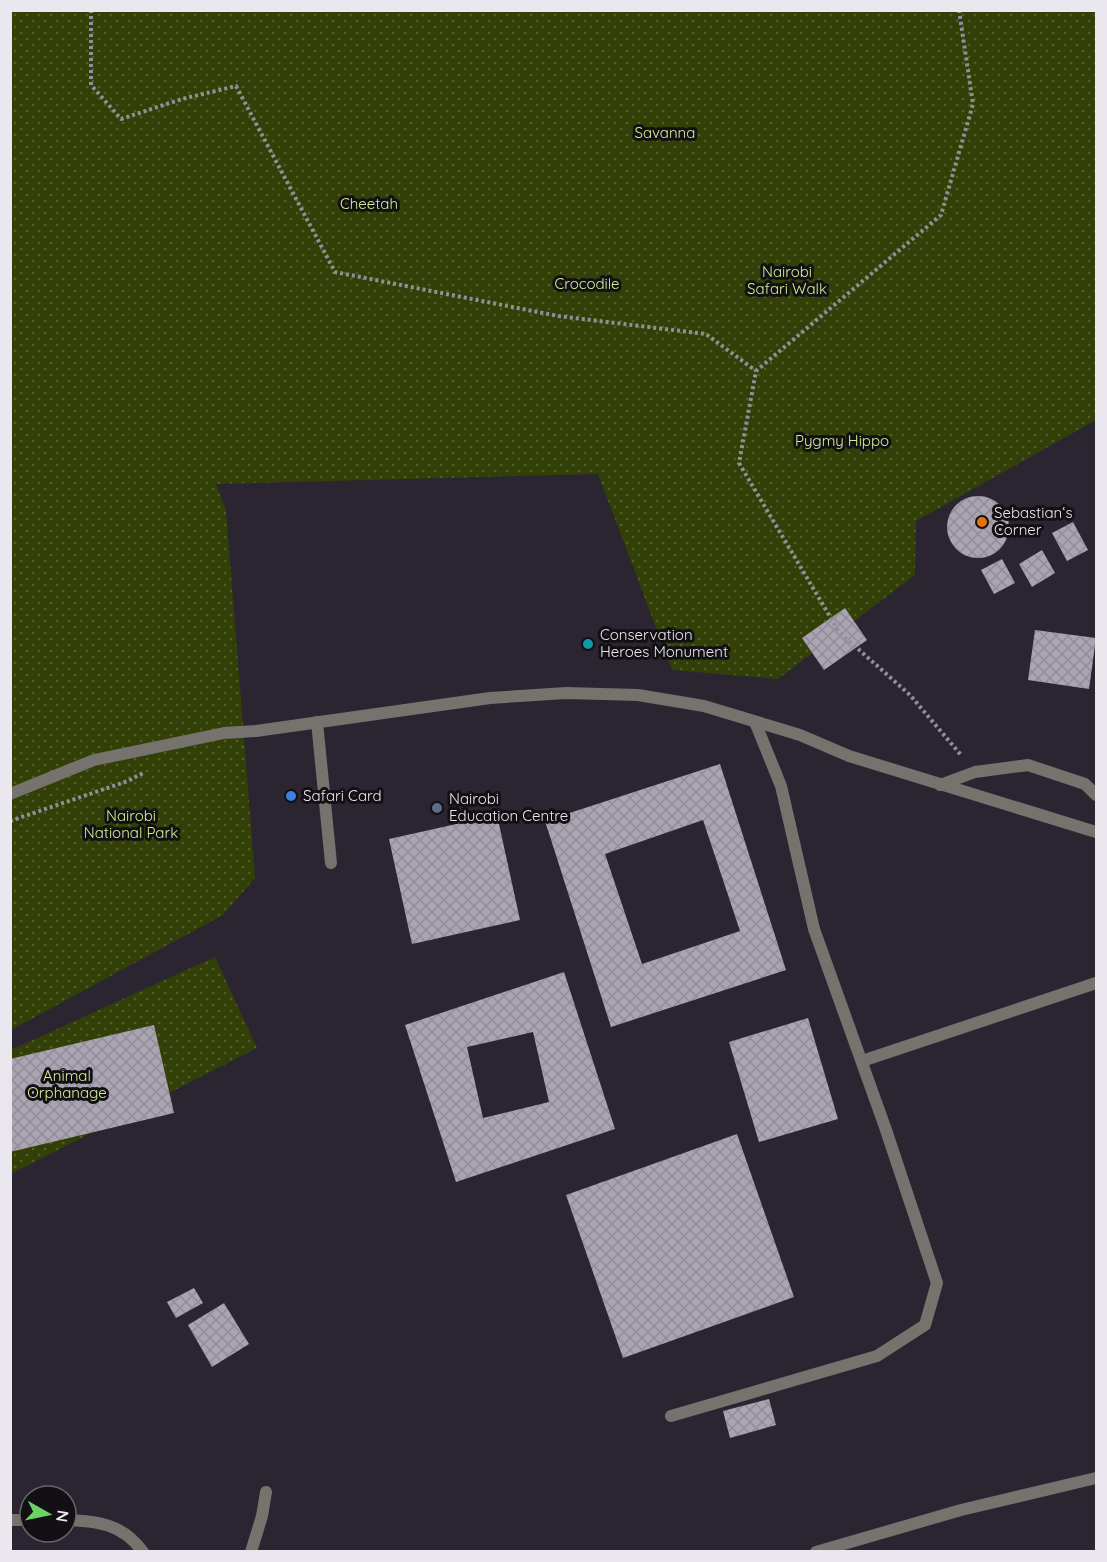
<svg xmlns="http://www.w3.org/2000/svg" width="1107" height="1562" viewBox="0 0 1107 1562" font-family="Quicksand,sans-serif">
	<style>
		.green { fill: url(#green-dots) }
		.building { fill: url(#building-cross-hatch); fill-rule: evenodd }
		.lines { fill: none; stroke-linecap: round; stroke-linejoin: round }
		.path { stroke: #938f98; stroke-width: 4; stroke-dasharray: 3 3; stroke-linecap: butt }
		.service { stroke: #76726d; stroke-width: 12 }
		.food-dot { fill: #e8710a; stroke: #121014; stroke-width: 2 }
		.culture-dot { fill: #0f9aa8; stroke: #121014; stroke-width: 2 }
		.shop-dot { fill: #3f7fe0; stroke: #121014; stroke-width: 2 }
		.service-dot { fill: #5c6f8a; stroke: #121014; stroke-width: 2 }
		.labels { text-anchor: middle; stroke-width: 6; stroke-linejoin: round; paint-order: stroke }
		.park-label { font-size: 15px; fill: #d3f091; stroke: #121014 }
		.poi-label { font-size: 15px; fill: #eae7ee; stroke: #121014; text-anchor: start }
	</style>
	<defs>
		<pattern id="green-dots" width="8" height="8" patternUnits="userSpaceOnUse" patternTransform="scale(1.5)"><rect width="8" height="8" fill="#324007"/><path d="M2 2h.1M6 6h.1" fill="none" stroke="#505c2b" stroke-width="1.8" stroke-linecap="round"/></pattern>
		<pattern id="building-cross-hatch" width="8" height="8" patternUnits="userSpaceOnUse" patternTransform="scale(1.5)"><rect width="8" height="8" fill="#aaa4b2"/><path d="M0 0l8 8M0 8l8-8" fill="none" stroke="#918c97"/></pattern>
	</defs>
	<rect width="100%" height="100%" fill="#2a2530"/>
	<g class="green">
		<path d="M11,11H1096V420L916,521L915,575L778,679L672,670L598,474L216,484L226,510L255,878L223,915L11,1030Z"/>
		<path d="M215,957L257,1048L11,1174V1050Z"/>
	</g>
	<g class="building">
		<circle cx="978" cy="527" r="31"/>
		<path d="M1073,522L1088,550L1067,561L1052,533Z"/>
		<path d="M1042,550L1055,573L1032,587L1019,564Z"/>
		<path d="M1002,559L1015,583L994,594L981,570Z"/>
		<path d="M845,608L867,640L824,670L802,638Z"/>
		<path d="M1035,630L1096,638L1089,689L1028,680Z"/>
		<path d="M720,764L786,970L611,1027L545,821ZM703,820L740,931L642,964L605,854Z"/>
		<path d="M497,815L520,920L412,944L389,839Z"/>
		<path d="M564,972L615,1129L456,1182L405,1025ZM533,1032L549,1102L483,1118L467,1047Z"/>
		<path d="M808,1018L838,1119L759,1142L729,1042Z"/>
		<path d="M154,1025L174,1113L10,1152V1059Z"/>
		<path d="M737,1134L794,1297L623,1358L566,1195Z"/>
		<path d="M194,1288L203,1303L176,1318L167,1302Z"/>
		<path d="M224,1303L249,1344L212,1367L188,1325Z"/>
		<path d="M769,1399L776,1425L730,1438L723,1411Z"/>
	</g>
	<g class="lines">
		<g class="path">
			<path d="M91,10V85L121,119L182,99L236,86L335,272L558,316L706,334L756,371"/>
			<path d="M959,10L973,104L941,215L756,371L739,463L839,632L910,695L961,755"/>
			<path d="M10,821L128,781L143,773"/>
		</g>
		<g class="service">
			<path d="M317,722L331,863"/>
			<path d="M940,785L975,772L1028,765L1085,784L1096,795"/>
			<path d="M10,794L94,760L224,733L256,731L490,698L566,693L638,695L704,706L800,735L849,756L1096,832"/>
			<path d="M862,1061L1096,983"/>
			<path d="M671,1416L877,1356L925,1325L937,1283L885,1127L814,929L781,786L755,722"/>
			<path d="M10,1520H30"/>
			<path d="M66,1520C98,1521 123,1524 143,1552"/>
			<path d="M251,1552L262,1516L266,1492"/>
			<path d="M816,1552L961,1510L1096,1478"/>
		</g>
	</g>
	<circle class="food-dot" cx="982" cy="522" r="6"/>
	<circle class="culture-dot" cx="588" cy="644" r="6"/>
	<circle class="shop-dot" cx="291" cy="796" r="6"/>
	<circle class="service-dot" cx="437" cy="808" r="6"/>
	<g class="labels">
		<g class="park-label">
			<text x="665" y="138">Savanna</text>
			<text x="369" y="209">Cheetah</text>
			<text x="787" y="277">Nairobi<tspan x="787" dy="17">Safari Walk</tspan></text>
			<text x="587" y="289">Crocodile</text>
			<text x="842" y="446">Pygmy Hippo</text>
			<text x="131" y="821">Nairobi<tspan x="131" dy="17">National Park</tspan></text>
			<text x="67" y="1081">Animal<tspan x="67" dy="17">Orphanage</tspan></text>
		</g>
		<g class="poi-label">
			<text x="994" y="518">Sebastian‘s<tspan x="994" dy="17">Corner</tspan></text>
			<text x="600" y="640">Conservation<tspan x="600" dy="17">Heroes Monument</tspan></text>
			<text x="303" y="801">Safari Card</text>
			<text x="449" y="804">Nairobi<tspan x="449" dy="17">Education Centre</tspan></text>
		</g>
	</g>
	<rect width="1107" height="1562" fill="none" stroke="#eae7ee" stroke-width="24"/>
	<g transform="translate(48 1514) rotate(99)"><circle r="28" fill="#121014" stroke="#68666b" stroke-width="1.5"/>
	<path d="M0-4.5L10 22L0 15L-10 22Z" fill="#6bd363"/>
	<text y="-9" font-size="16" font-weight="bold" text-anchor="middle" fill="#eae7ee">N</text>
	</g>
</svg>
